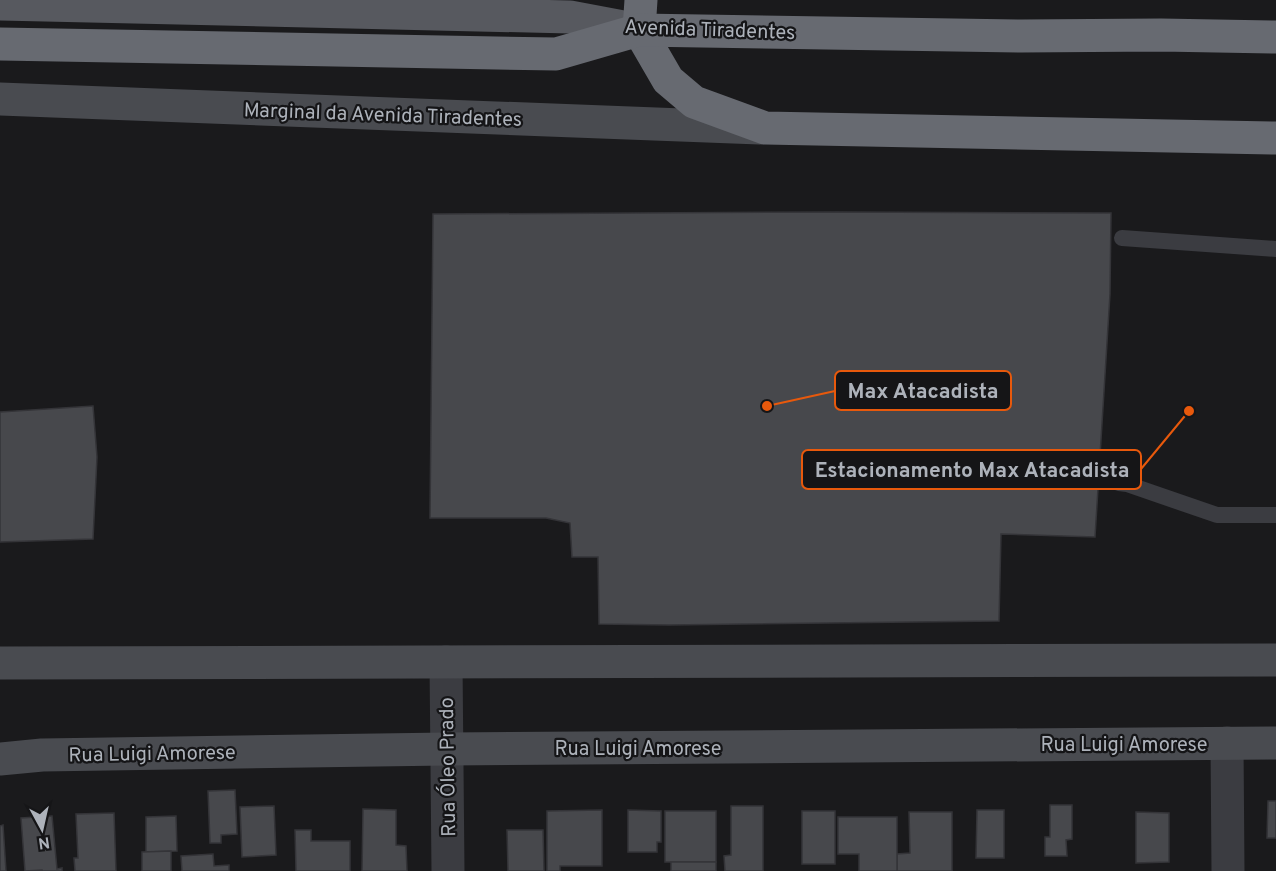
<svg xmlns="http://www.w3.org/2000/svg" width="1276" height="871" viewBox="0 0 1276 871" font-family="Overpass,sans-serif">
	<style>
		.building { fill: #47484c; stroke: #343438; stroke-width: 1.5 }
		.lines { fill: none; stroke-linecap: round; stroke-linejoin: round }
		.lane { stroke: #3b3c41; stroke-width: 16 }
		.street { stroke: #3b3c41; stroke-width: 33 }
		.secondary { stroke: #494b50; stroke-width: 33 }
		.primary { stroke: #57595f; stroke-width: 33 }
		.highway { stroke: #676a71; stroke-width: 33 }
		.labels { text-anchor: middle; stroke-width: 4.5; stroke-linejoin: round; paint-order: stroke }
		.street-label { font-size: 20px; fill: #adb2ba; stroke: #151517 }
		.leader { fill: none; stroke: #e8590c; stroke-width: 2 }
		.callout-dot { fill: #e8590c; stroke: #151517; stroke-width: 2 }
		.callout { fill: #151517; stroke: #e8590c; stroke-width: 2 }
		.callout-label { font-size: 21px; text-anchor: middle; font-weight: bold; fill: #adb2ba }
	</style>
	<rect width="100%" height="100%" fill="#1a1a1c"/>
	<g class="building">
		<path d="M837,212L1111,213L1110,294L1095,537L1001,534L999,621L669,625L599,624L598,557H572L570,523L546,518H430L433,214Z"/>
		<path d="M93,406L97,457L93,539L0,542V412Z"/>
		<path d="M235,790L237,834L221,835V843H210L208,791Z"/>
		<path d="M1268,801H1276V838H1267Z"/>
		<path d="M1050,805H1072V839L1066,840L1067,856H1045V837H1050Z"/>
		<path d="M274,806L276,855L242,857L240,807Z"/>
		<path d="M731,806H763V871H725L724,856L731,855Z"/>
		<path d="M363,809L396,810V845L406,846L407,871H362Z"/>
		<path d="M602,810V866H560V871H547V811Z"/>
		<path d="M628,810L661,811V842H657V852H628Z"/>
		<path d="M977,810H1004V858H976Z"/>
		<rect x="665" y="811" width="51" height="51"/>
		<rect x="802" y="811" width="33" height="53"/>
		<path d="M909,812H952V871H897V854L910,853Z"/>
		<path d="M1136,812L1169,813V862L1136,863Z"/>
		<path d="M114,813L116,871H75L74,858H78L76,814Z"/>
		<path d="M52,816L57,869L62,868V871H42V870L25,871L21,818Z"/>
		<path d="M176,816L177,851L146,852V817Z"/>
		<path d="M838,817H897V871H859V854H838Z"/>
		<path d="M3,825L6,871H0V826Z"/>
		<path d="M295,830H311V841H350V871H296Z"/>
		<path d="M507,830H543L544,871H508Z"/>
		<path d="M171,851V871H142V852Z"/>
		<path d="M213,854L214,866L229,865V871H182L181,856Z"/>
		<rect x="671" y="862" width="45" height="9"/>
	</g>
	<g class="lines">
		<g class="lane">
			<path d="M1122,238L1276,249"/>
			<path d="M1119,483L1127,484L1217,515H1276"/>
		</g>
		<g class="street">
			<path d="M446,662L448,871"/>
			<path d="M1227,743L1228,871"/>
		</g>
		<g class="secondary">
			<path d="M0,99L760,128"/>
			<path d="M0,663L1276,660"/>
			<path d="M0,759L42,755L447,749L1276,743"/>
		</g>
		<path class="primary" d="M0,4L570,17L639,30"/>
		<g class="highway">
			<path d="M641,0L639,30L668,80L694,102L765,128L1276,138"/>
			<path d="M0,44L556,54L639,30L1021,36L1161,35L1276,37"/>
		</g>
	</g>
	<g class="labels">
		<g class="street-label">
			<text transform="translate(710 29) rotate(2)" y="7">Avenida Tiradentes</text>
			<text transform="translate(383 114) rotate(2)" y="7">Marginal da Avenida Tiradentes</text>
			<text x="1124" y="751">Rua Luigi Amorese</text>
			<text x="638" y="755">Rua Luigi Amorese</text>
			<text transform="translate(152 753) rotate(-1)" y="7">Rua Luigi Amorese</text>
			<text transform="translate(447 767) rotate(-91)" y="7">Rua Óleo Prado</text>
		</g>
	</g>
	<path class="leader" d="M767 406L835 391M1189 411L1141 469"/>
	<g class="callout-dot">
		<circle cx="767" cy="406" r="6"/>
		<circle cx="1189" cy="411" r="6"/>
	</g>
	<g class="callout">
		<rect x="835" y="371" width="176" height="39" rx="6"/>
		<rect x="802" y="450" width="339" height="39" rx="6"/>
	</g>
	<g class="callout-label">
		<text x="923" y="398">Max Atacadista</text>
		<text x="972" y="477">Estacionamento Max Atacadista</text>
	</g>
	<g transform="translate(42 829) rotate(172)" stroke="#151517" stroke-width="4.5" paint-order="stroke">
	<path d="M0-4.5L10 22L0 15L-10 22Z" fill="#adb2ba"/>
	<text y="-9" font-size="16" font-weight="bold" text-anchor="middle" fill="#adb2ba">N</text>
	</g>
</svg>
